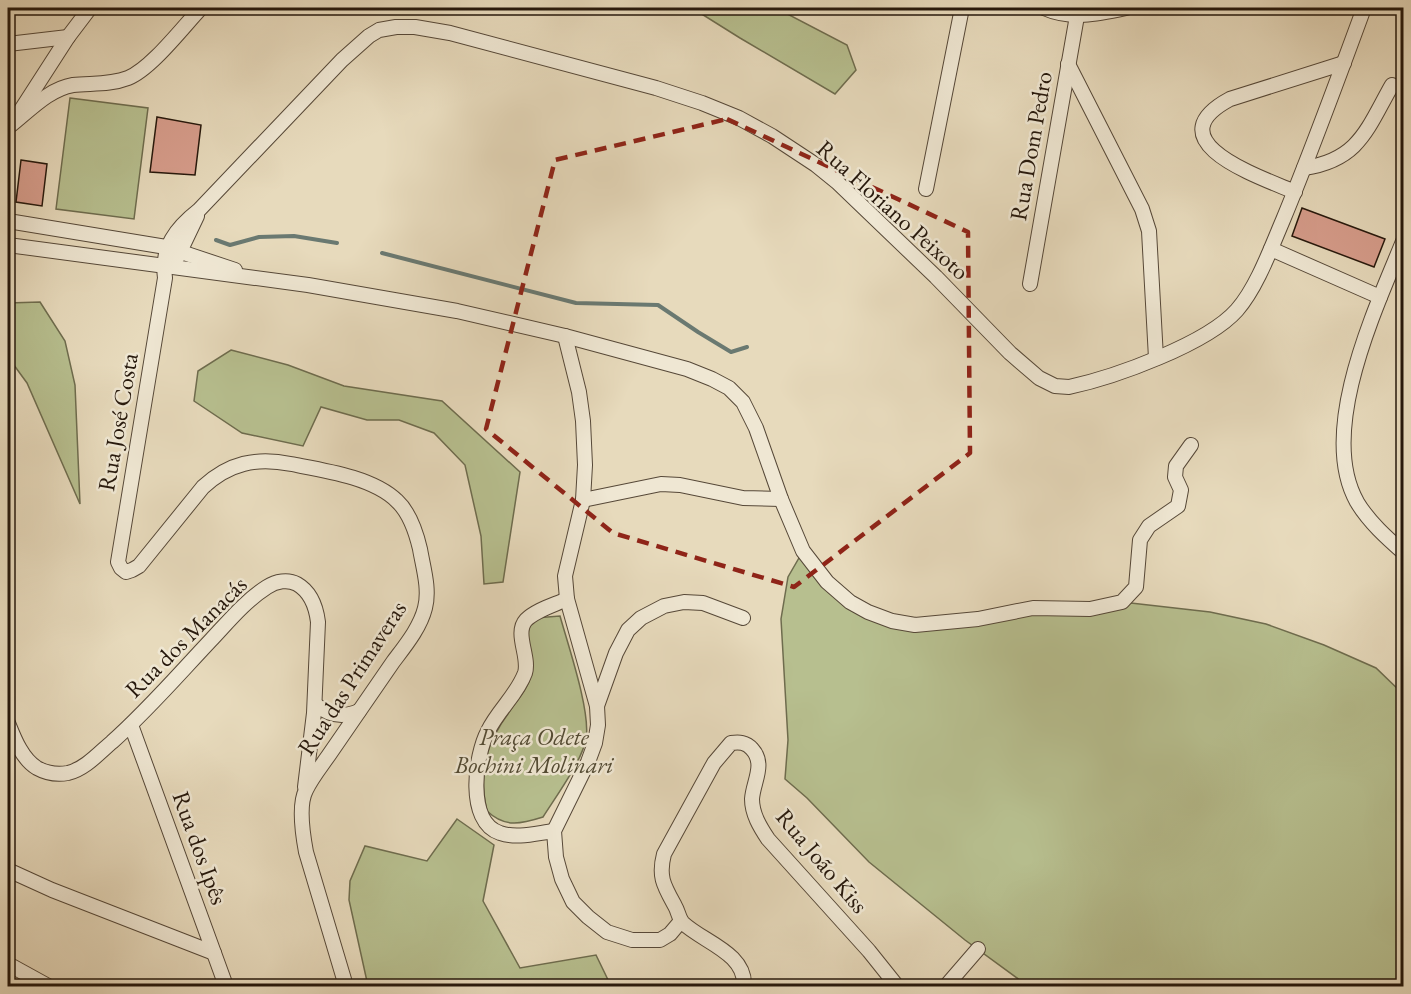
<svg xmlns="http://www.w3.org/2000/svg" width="1411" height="994" viewBox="0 0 1411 994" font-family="'EB Garamond',serif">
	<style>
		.green { fill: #b7bf8f; stroke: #6e6c4e; stroke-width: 1.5 }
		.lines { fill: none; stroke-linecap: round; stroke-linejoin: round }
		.stream { stroke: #6a7971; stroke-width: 4 }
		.building { fill: #d79d8c; stroke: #26180c; stroke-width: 1.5 }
		.minor-casing { stroke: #564838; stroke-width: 16 }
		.minor { stroke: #efe7d3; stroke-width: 14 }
		.marked { fill: none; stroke: #8f2418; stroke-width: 4.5; stroke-dasharray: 12 8; stroke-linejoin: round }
		.labels { text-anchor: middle; stroke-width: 5; stroke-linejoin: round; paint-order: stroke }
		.street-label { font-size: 24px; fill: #26180c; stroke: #efe7d3 }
		.park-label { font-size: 24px; font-style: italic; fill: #524a33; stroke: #efe7d3 }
	</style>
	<rect width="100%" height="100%" fill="#e7dabc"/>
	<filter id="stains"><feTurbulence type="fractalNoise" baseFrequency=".00333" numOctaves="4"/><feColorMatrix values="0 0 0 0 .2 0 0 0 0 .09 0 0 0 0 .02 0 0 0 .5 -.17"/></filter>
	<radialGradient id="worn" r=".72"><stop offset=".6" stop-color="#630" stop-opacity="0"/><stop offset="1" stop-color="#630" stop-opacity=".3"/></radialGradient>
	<g class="green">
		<path d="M692,8H776L847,45L856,70L835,94L740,38Z"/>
		<path d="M70,98L148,108L134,219L56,209Z"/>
		<path d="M40,302L65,341L75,385L80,504L27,383L8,357V303Z"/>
		<path d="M231,350L288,365L344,386L442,401L520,472L503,582L484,584L481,536L465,465L434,433L399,420H367L321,407L303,446L242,433L194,401L198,371Z"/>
		<path d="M803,551L827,582L892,621L1122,602L1210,612L1266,624L1324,645L1376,668L1403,694V986H1028L965,940L869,862L807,798L785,779L788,740L781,619L788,577Z"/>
		<path d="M560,616C568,645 591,712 586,739C582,761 555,798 543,817C521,824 505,828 487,811C478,771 486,743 510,711C517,700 528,689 531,675C534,654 519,638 535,618Z"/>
		<path d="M457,819L494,845L483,901L520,968L596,955L611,986H368L349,900L350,881L365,846L427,861Z"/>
	</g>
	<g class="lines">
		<g class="stream">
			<path d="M216,240L230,245L259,237L294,236L337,243"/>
			<path d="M382,253L576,303L658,305L698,332L731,352L747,347"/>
		</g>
	</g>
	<g class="building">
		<path d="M157,117L201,125L195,175L150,172Z"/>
		<path d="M21,160L47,164L42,206L16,202Z"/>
		<path d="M1302,208L1385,239L1374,267L1292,236Z"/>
	</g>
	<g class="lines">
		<g class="minor-casing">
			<g id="minor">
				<path d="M1044,8C1071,20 1098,14 1126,8"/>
				<path d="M8,44L68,37"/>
				<path d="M1068,64L1142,209L1149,231L1156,358"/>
				<path d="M19,113L68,37L90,8"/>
				<path d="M11,125C30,110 49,89 73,85C91,83 110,85 128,78C151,69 183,27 201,8"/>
				<path d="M1304,168C1359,160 1367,129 1392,85"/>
				<path d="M926,189L962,8"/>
				<path d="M1295,192C1260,177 1152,141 1230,99L1344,63"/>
				<path d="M8,221L166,247L235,270"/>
				<path d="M1404,239C1376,308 1317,431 1357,502C1369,522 1387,538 1404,553"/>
				<path d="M8,245L308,285L457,311L565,336L687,369L712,379L729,388L743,402L756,428L781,499L803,551L827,582L850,602L868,612L892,621L915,625L978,619L1033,608L1090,609L1122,602L1136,587L1140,540L1149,526L1178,506L1181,490L1175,477L1176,466L1191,445"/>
				<path d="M1271,249L1380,297"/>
				<path d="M177,258L197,216"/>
				<path d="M1030,284L1077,16"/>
				<path d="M565,336L579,392L583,421L585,465L583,500L565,576L567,599L597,706"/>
				<path d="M583,500L661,484L680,485L743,498L781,499"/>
				<path d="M315,704C329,716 343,718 359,711"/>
				<path d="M8,723C14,738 22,759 37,768C46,773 57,775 68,773C85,769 99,753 112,742C147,711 178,675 211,640C228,622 245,601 267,587C276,581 288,579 297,584C311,592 316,606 318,622L314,713L305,787"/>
				<path d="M131,725L226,986"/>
				<path d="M554,831C537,833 517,839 500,833C466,822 475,755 488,731C498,710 517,695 525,673C530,657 514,633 526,620C536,610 554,605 567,599"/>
				<path d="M8,870L52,890L214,953"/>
				<path d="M681,921L670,934L660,940H632L607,932L588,917L573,902L562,879L556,857L554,831L588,762L595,743L598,725L597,706L616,653L628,630L641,618L664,606L684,602L703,603L743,618"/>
				<path d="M8,964L48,986"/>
				<path d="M346,986L306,852C303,836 298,805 306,790C312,777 323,764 331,752C352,722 372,692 393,662C405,646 420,628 425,608C430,589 423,567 420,549C416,532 410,513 397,501C373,477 322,470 291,464C256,457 229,463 203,487L139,566L132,570L126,572L121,568L118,562L165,278C161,247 176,228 199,210L342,60L369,36L379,30L396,27H415L450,33L656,88L702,103L739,118L772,136L816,165L837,182L936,277L1010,353L1039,378L1055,386L1069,387C1115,377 1207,344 1237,310C1257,287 1271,248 1283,220C1312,150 1338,79 1364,8"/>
				<path d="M744,986C746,953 703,942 683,923C679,919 678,911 675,906C664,886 658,877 664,854L714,763L731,743C739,742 746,742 752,749C766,764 753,782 752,799C752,814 760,827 768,839L869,951L897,986"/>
				<path d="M946,986L978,949"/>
			</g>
		</g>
		<use href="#minor" class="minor"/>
	</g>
	<path class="marked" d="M727,119L968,232L970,453L794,587L613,533L486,429L555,160Z"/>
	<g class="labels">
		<g class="street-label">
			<text transform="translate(1031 146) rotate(-80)" y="8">Rua Dom Pedro</text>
			<text transform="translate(893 210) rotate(42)" y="8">Rua Floriano Peixoto</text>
			<text transform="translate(118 422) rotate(-80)" y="8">Rua José Costa</text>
			<text transform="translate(186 637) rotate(-45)" y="8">Rua dos Manacás</text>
			<text transform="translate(352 678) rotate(-57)" y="8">Rua das Primaveras</text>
			<text transform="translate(200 848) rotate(70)" y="8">Rua dos Ipês</text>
			<text transform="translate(822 861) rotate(50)" y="8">Rua João Kiss</text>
		</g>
		<g class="park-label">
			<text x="534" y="745">Praça Odete<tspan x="534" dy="28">Bochini Molinari</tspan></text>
		</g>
	</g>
	<rect width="1411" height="994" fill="none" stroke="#e7dabc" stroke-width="30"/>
	<rect x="9" y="9" width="1393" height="976" fill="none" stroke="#26180c" stroke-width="3"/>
	<rect x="15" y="15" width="1381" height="964" fill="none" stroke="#26180c" stroke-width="1.5"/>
	<rect width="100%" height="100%" filter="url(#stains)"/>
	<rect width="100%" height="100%" fill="url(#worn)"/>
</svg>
